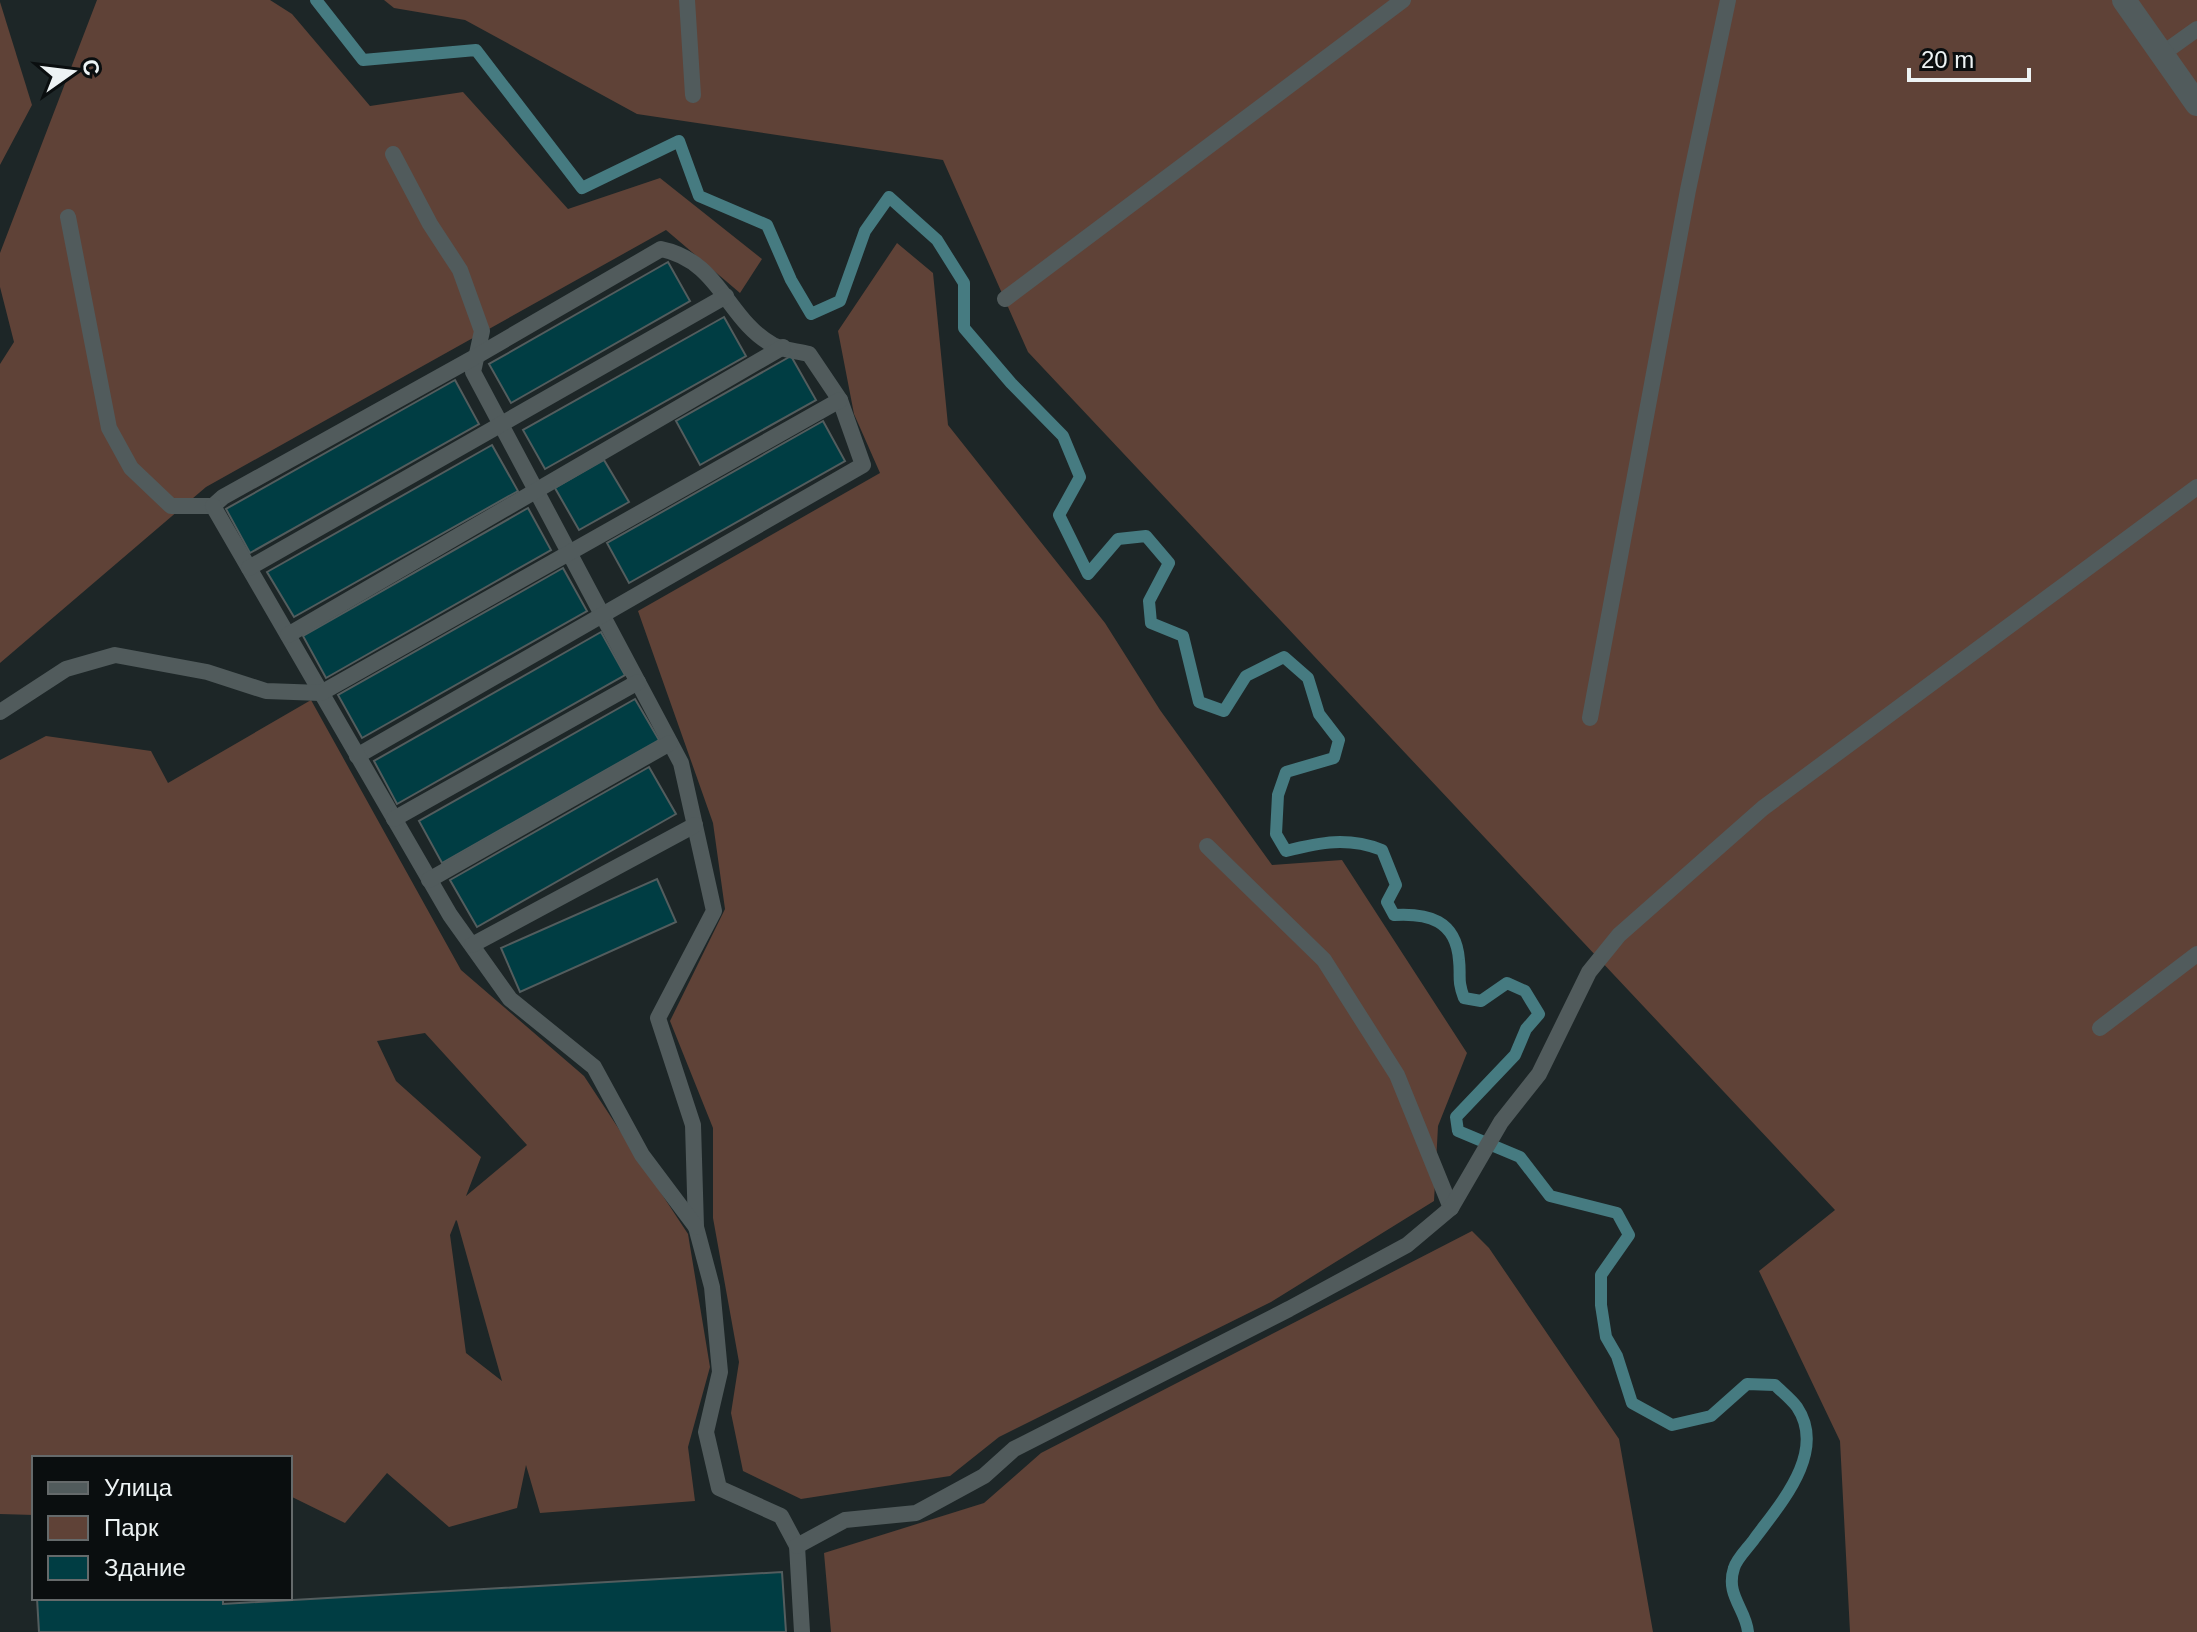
<svg xmlns="http://www.w3.org/2000/svg" width="2197" height="1632" viewBox="0 0 2197 1632" font-family="Arial,sans-serif">
	<style>
		.green { fill: #5f4237; fill-rule: evenodd }
		.lines { fill: none; stroke-linecap: round; stroke-linejoin: round }
		.stream { stroke: #467b81; stroke-width: 12 }
		.building { fill: #003d43; stroke: #535d5e; stroke-width: 2 }
		.lane { stroke: #515b5c; stroke-width: 16 }
		.street { stroke: #515b5c; stroke-width: 24 }
	</style>
	<rect width="100%" height="100%" fill="#1d2627"/>
	<g class="green">
		<path d="M97,0H270L292,14L370,106L463,92L568,209L660,178L762,259L740,293L666,230L206,487L0,663V364L14,342L0,287V253Z"/>
		<path d="M384,0H2197V1632H1850L1840,1441L1759,1271L1835,1210L1028,352L943,160L637,114L465,20L394,8Z"/>
		<path d="M0,2L32,105L0,165Z"/>
		<path d="M897,243L933,273L948,425L1105,623L1160,710L1272,865L1342,860L1467,1053L1438,1126L1434,1201L1271,1302L999,1437L950,1476L801,1499L743,1471L731,1413L739,1362L713,1218V1128L670,1021L725,909L713,823L638,611L880,473L854,414L838,331Z"/>
		<path d="M311,700L461,970L584,1076L688,1234L710,1367L688,1447L695,1501L540,1513L526,1465L517,1508L449,1527L387,1473L345,1523L290,1496V1458H34V1515L0,1514V760L46,736L151,751L168,783ZM425,1033L527,1145L466,1196L481,1157L396,1081L377,1041ZM456,1220L457,1221L502,1381L466,1353L450,1235Z"/>
		<path d="M1472,1231L1489,1248L1619,1439L1653,1632H831L824,1553L984,1503L1041,1453Z"/>
	</g>
	<g class="lines">
		<path class="stream" d="M316,0L363,60L476,50L582,188L679,141L699,196L767,225L791,280L811,314L840,301L865,231L889,197L937,240L964,283V328L1011,383L1063,436L1080,477L1059,515L1088,574L1118,539L1146,536L1169,563L1149,601L1151,623L1183,636L1199,702L1224,711L1246,676L1284,657L1308,678L1319,714L1339,740L1334,758L1286,772L1278,795L1276,834L1286,851C1321,842 1348,837 1382,850L1396,885L1387,902L1394,915C1428,913 1456,920 1459,960C1461,977 1457,979 1464,998L1481,1001L1507,983L1525,991L1539,1014L1526,1029L1515,1055L1456,1117L1458,1131L1520,1157L1550,1196L1617,1213L1629,1235L1601,1275V1305L1606,1337L1617,1356L1632,1403L1672,1425L1711,1416L1747,1384L1775,1385C1782,1392 1791,1399 1797,1407C1827,1452 1781,1503 1755,1538C1749,1547 1737,1558 1734,1568C1725,1595 1746,1609 1748,1632"/>
	</g>
	<g class="building">
		<path d="M668,262L690,301L511,403L489,364Z"/>
		<path d="M724,317L746,356L545,469L523,430Z"/>
		<path d="M791,356L816,400L700,465L676,421Z"/>
		<path d="M455,380L479,424L250,553L226,509Z"/>
		<path d="M823,421L845,461L629,583L607,543Z"/>
		<path d="M492,445L518,491L294,617L267,572Z"/>
		<path d="M604,460L629,502L579,530L555,488Z"/>
		<path d="M528,508L551,550L326,678L303,636Z"/>
		<path d="M563,568L587,611L362,738L338,695Z"/>
		<path d="M601,632L625,675L397,804L374,761Z"/>
		<path d="M635,699L659,740L442,863L419,821Z"/>
		<path d="M649,767L676,814L477,927L450,880Z"/>
		<path d="M657,879L676,922L520,992L501,948Z"/>
		<path d="M782,1572L786,1632H39L37,1598H223V1604Z"/>
	</g>
	<g class="lines">
		<g class="lane">
			<path d="M687,0L693,95"/>
			<path d="M2162,54L2197,29"/>
			<path d="M393,154L430,224L460,270L482,331L473,372L681,763L714,911L658,1018L693,1125L696,1227L712,1287L720,1372L706,1432L719,1488L781,1516L797,1546L802,1632"/>
			<path d="M68,217L109,428L131,468L171,506H213L223,497L475,357L661,249C720,261 727,320 773,345C782,350 798,351 809,354L840,400L863,465L357,756"/>
			<path d="M1005,299L1403,0"/>
			<path d="M213,506L450,915L510,999L594,1067L642,1155L696,1227"/>
			<path d="M249,568L726,296"/>
			<path d="M288,635L783,347"/>
			<path d="M0,712L66,669L115,655L207,672L266,691L321,693L840,400"/>
			<path d="M1590,718L1688,190L1728,0"/>
			<path d="M394,819L638,682"/>
			<path d="M1207,846L1324,960L1397,1075L1451,1208"/>
			<path d="M429,880L670,743"/>
			<path d="M472,945L695,825"/>
			<path d="M2100,1028L2197,954"/>
			<path d="M797,1546L845,1520L916,1513L984,1476L1014,1449L1289,1309L1407,1245L1451,1208L1501,1122L1539,1074L1589,972L1619,935L1763,808L2197,487"/>
		</g>
		<path class="street" d="M2124,0L2197,104"/>
	</g>
	<rect x="32" y="1456" width="260" height="144" fill="#0a0e0f" stroke="#656a6b" stroke-width="2"/>
	<rect x="48" y="1482" width="40" height="12" fill="#515b5c" stroke="#656a6b" stroke-width="2"/>
	<text x="104" y="1496" font-size="24" fill="#edf3f4">Улица</text>
	<rect x="48" y="1516" width="40" height="24" fill="#5f4237" stroke="#656a6b" stroke-width="2"/>
	<text x="104" y="1536" font-size="24" fill="#edf3f4">Парк</text>
	<rect x="48" y="1556" width="40" height="24" fill="#003d43" stroke="#656a6b" stroke-width="2"/>
	<text x="104" y="1576" font-size="24" fill="#edf3f4">Здание</text>
	<g transform="translate(72 72) rotate(76)" stroke="#0a0e0f" stroke-width="6" paint-order="stroke">
	<path d="M0-6L14 30L0 20L-14 30Z" fill="#edf3f4"/>
	<text y="-12" font-size="22" font-weight="bold" text-anchor="middle" fill="#edf3f4">С</text>
	</g>
	<path d="M1909 68v12h120v-12" fill="none" stroke="#edf3f4" stroke-width="4"/>
	<text x="1921" y="68" font-size="24" fill="#edf3f4" stroke="#0a0e0f" stroke-width="6" paint-order="stroke">20 m</text>
</svg>
